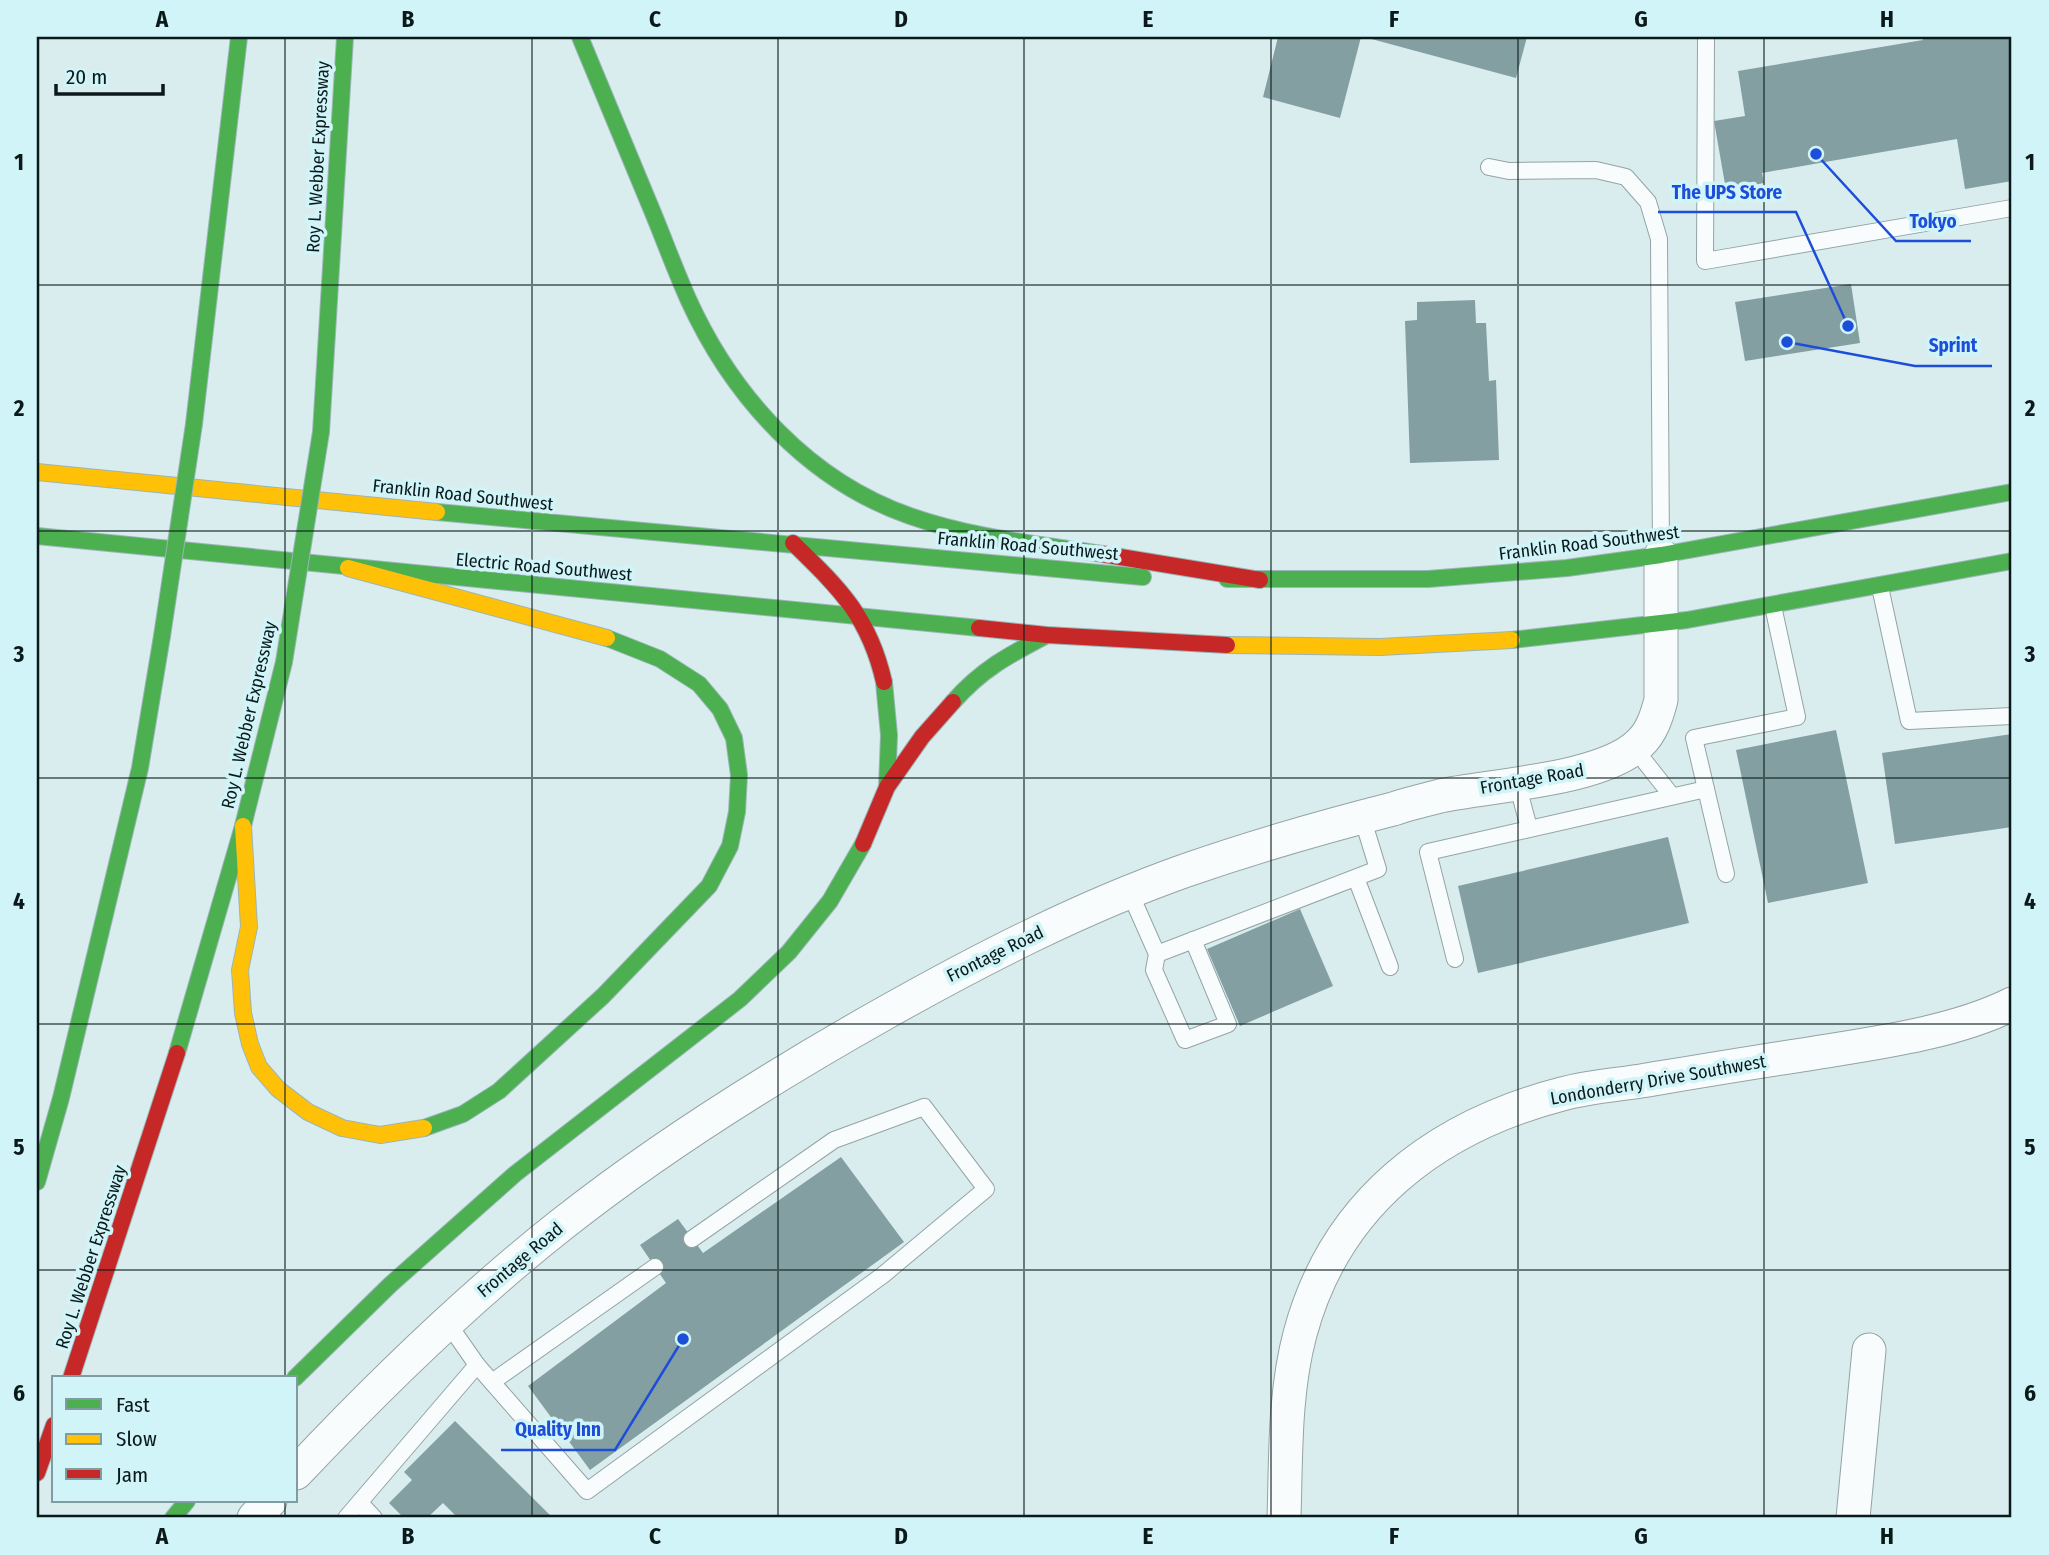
<svg xmlns="http://www.w3.org/2000/svg" width="2049" height="1555" viewBox="0 0 2049 1555" font-family="'Fira Sans Condensed',sans-serif">
	<style>
		.building { fill: #849fa2 }
		.lines { fill: none; stroke-linecap: round; stroke-linejoin: round }
		.lane-casing { stroke: #94a3a5; stroke-width: 18 }
		.street-casing { stroke: #94a3a5; stroke-width: 35 }
		.fast-casing { stroke: #9bb5b8; stroke-width: 18 }
		.slow-casing { stroke: #9bb5b8; stroke-width: 18 }
		.jam-casing { stroke: #9bb5b8; stroke-width: 18 }
		.lane { stroke: #f9fcfd; stroke-width: 16 }
		.street { stroke: #f9fcfd; stroke-width: 33 }
		.fast { stroke: #4caf50; stroke-width: 16 }
		.slow { stroke: #ffc107; stroke-width: 16 }
		.jam { stroke: #c62828; stroke-width: 16 }
		.fast-bridge-casing { stroke: #9bb5b8; stroke-width: 18; stroke-linecap: butt }
		.fast-bridge { stroke: #4caf50; stroke-width: 16 }
		.grid { fill: none; stroke: #0b191a; stroke-width: 2; stroke-opacity: 0.55 }
		.labels { text-anchor: middle; stroke-width: 7; stroke-linejoin: round; paint-order: stroke }
		.street-label { font-size: 18px; fill: #0b191a; stroke: #d0f4f8 }
		.leader { fill: none; stroke: #1d4ed8; stroke-width: 2.5 }
		.callout-dot { fill: #1d4ed8; stroke: #d0f4f8; stroke-width: 2.5 }
		.callout-label { font-size: 19px; text-anchor: middle; font-weight: bold; fill: #1d4ed8; stroke: #d0f4f8; stroke-width: 7; stroke-linejoin: round; paint-order: stroke }
		.neatline { fill: none; stroke: #0b191a; stroke-width: 2.5 }
		.grid-label { font-size: 23px; text-anchor: middle; font-weight: bold; fill: #0b191a }
	</style>
	<rect width="100%" height="100%" fill="#d9edef"/>
	<g class="building">
		<path d="M1278,37H1361L1340,118L1263,97Z"/>
		<path d="M1364,37H1527L1516,78Z"/>
		<path d="M1922,37H2012V181L1965,189L1957,139L1762,173L1764,183L1726,190L1714,121L1745,116L1738,71L1923,40Z"/>
		<path d="M1851,284L1860,343L1745,361L1735,302Z"/>
		<path d="M1475,300L1476,323H1486L1489,381L1496,380L1499,460L1410,463L1405,321L1417,320V302Z"/>
		<path d="M1836,730L1868,883L1768,903L1736,750Z"/>
		<path d="M2012,734V827L1895,844L1882,753Z"/>
		<path d="M1668,837L1689,923L1478,973L1458,886Z"/>
		<path d="M1300,909L1333,986L1240,1026L1207,949Z"/>
		<path d="M841,1157L904,1242L590,1470L528,1386L666,1283L640,1245L678,1219L703,1253Z"/>
		<path d="M455,1421L553,1518H458L443,1503L427,1518H404L389,1503L412,1480L404,1472Z"/>
	</g>
	<g class="lines">
		<g class="lane-casing">
			<g id="lane">
				<path d="M1706,37L1705,261L2012,208"/>
				<path d="M1489,167L1509,171L1596,170L1626,177L1648,202L1659,239L1661,554"/>
				<path d="M1880,587L1909,721L2012,716"/>
				<path d="M1634,748L1672,796"/>
				<path d="M1517,783L1529,828"/>
				<path d="M1726,874L1694,738L1797,717L1773,606"/>
				<path d="M1356,878L1390,967"/>
				<path d="M1130,893L1157,954L1378,869L1362,817"/>
				<path d="M1157,954L1154,970L1185,1040L1228,1024L1193,940"/>
				<path d="M1455,959L1428,852L1706,789"/>
				<path d="M447,1322L477,1365L587,1491L883,1275L986,1189L924,1107L834,1140L692,1239"/>
				<path d="M492,1382L655,1267"/>
				<path d="M360,1503L374,1518"/>
				<path d="M346,1518L477,1365"/>
			</g>
		</g>
		<g class="street-casing">
			<g id="street">
				<path d="M296,1473C379,1385 466,1300 561,1225C662,1145 773,1076 885,1013C981,959 1080,908 1184,871C1253,847 1322,827 1393,809C1408,804 1424,800 1440,796C1491,785 1604,780 1640,743C1652,732 1657,715 1661,700V555"/>
				<path d="M254,1518L270,1501"/>
				<path d="M1284,1518C1286,1457 1284,1394 1300,1334C1335,1203 1435,1127 1562,1094C1588,1087 1615,1085 1641,1081C1695,1072 1748,1063 1802,1055C1869,1044 1952,1034 2012,1004"/>
				<path d="M1853,1518L1869,1350"/>
			</g>
		</g>
		<g class="fast-casing">
			<g id="fast">
				<path d="M580,37C604,94 627,151 651,208C664,239 675,270 689,301C733,397 809,481 910,516C972,538 1038,544 1102,554"/>
				<path d="M194,424L239,37"/>
				<path d="M321,432L345,37"/>
				<path d="M437,512L1143,577"/>
				<path d="M37,536L979,628"/>
				<path d="M1227,579H1428L1567,568L1661,555L2012,492"/>
				<path d="M1512,640L1687,620L2012,561"/>
				<path d="M884,682L889,735L887,787"/>
				<path d="M953,702C982,669 1009,655 1047,635"/>
				<path d="M177,1053L243,826L284,662"/>
				<path d="M424,1128L463,1114L499,1091L603,996L709,886L730,846L737,812L739,775L734,738L720,709L699,684L660,659L607,638"/>
				<path d="M37,1182L61,1098L140,768L162,636"/>
				<path d="M295,1378L390,1285L515,1174L740,999L789,952L830,901L863,844"/>
				<path d="M173,1518L187,1501"/>
			</g>
		</g>
		<g class="slow-casing">
			<g id="slow">
				<path d="M37,472L437,512"/>
				<path d="M348,568L607,638"/>
				<path d="M1227,645L1380,647L1512,640"/>
				<path d="M243,826L249,927L240,970L243,1013L250,1044L259,1067L278,1089L308,1112L342,1128L380,1135L424,1128"/>
			</g>
		</g>
		<g class="jam-casing">
			<g id="jam">
				<path d="M793,543C839,588 869,616 884,682"/>
				<path d="M1102,554L1260,580"/>
				<path d="M979,628L1047,635L1227,645"/>
				<path d="M863,844L887,787L922,737L953,702"/>
				<path d="M71,1378L177,1053"/>
				<path d="M37,1473L54,1425"/>
			</g>
		</g>
		<use href="#lane" class="lane"/>
		<use href="#street" class="street"/>
		<use href="#fast" class="fast"/>
		<use href="#slow" class="slow"/>
		<use href="#jam" class="jam"/>
		<g class="fast-bridge-casing">
			<g id="fast-bridge">
				<path d="M162,636L194,424"/>
				<path d="M284,662L321,432"/>
			</g>
		</g>
		<use href="#fast-bridge" class="fast-bridge"/>
	</g>
	<path class="grid" d="M285,37V1378M532,37V1518M778,37V1518M1024,37V1518M1271,37V1518M1518,37V1518M1764,37V1518M37,285H2012M37,531H2012M37,778H2012M37,1024H2012M37,1270H2012M285,1501V1518"/>
	<g class="labels">
		<g class="street-label">
			<text transform="translate(318 157) rotate(-87)" y="6">Roy L. Webber Expressway</text>
			<text transform="translate(463 495) rotate(6)" y="6">Franklin Road Southwest</text>
			<text transform="translate(1589 543) rotate(-7)" y="6">Franklin Road Southwest</text>
			<text transform="translate(1028 546) rotate(5)" y="6">Franklin Road Southwest</text>
			<text transform="translate(544 567) rotate(5)" y="6">Electric Road Southwest</text>
			<text transform="translate(249 715) rotate(-77)" y="6">Roy L. Webber Expressway</text>
			<text transform="translate(1532 779) rotate(-10)" y="6">Frontage Road</text>
			<text transform="translate(995 954) rotate(-26)" y="6">Frontage Road</text>
			<text transform="translate(1658 1080) rotate(-10)" y="6">Londonderry Drive Southwest</text>
			<text transform="translate(91 1257) rotate(-72)" y="6">Roy L. Webber Expressway</text>
			<text transform="translate(520 1260) rotate(-40)" y="6">Frontage Road</text>
		</g>
	</g>
	<path class="leader" d="M1848 326L1796 212H1658M1816 154L1896 241H1971M1787 342L1915 366H1992M683 1339L615 1450H501"/>
	<g class="callout-dot">
		<circle cx="1848" cy="326" r="7"/>
		<circle cx="1816" cy="154" r="7"/>
		<circle cx="1787" cy="342" r="7"/>
		<circle cx="683" cy="1339" r="7"/>
	</g>
	<g class="callout-label">
		<text x="1727" y="199">The UPS Store</text>
		<text x="1933" y="228">Tokyo</text>
		<text x="1953" y="352">Sprint</text>
		<text x="558" y="1436">Quality Inn</text>
	</g>
	<rect width="2049" height="1555" fill="none" stroke="#d0f4f8" stroke-width="77"/>
	<rect x="52" y="1376" width="245" height="126" fill="#d0f4f8" stroke="#819c9f" stroke-width="2"/>
	<rect x="66" y="1399" width="35" height="10" fill="#4caf50" stroke="#819c9f" stroke-width="2"/>
	<text x="116" y="1412" font-size="21" fill="#0b191a">Fast</text>
	<rect x="66" y="1434" width="35" height="10" fill="#ffc107" stroke="#819c9f" stroke-width="2"/>
	<text x="116" y="1446" font-size="21" fill="#0b191a">Slow</text>
	<rect x="66" y="1469" width="35" height="10" fill="#c62828" stroke="#819c9f" stroke-width="2"/>
	<text x="116" y="1482" font-size="21" fill="#0b191a">Jam</text>
	<path d="M56 84v10h107v-10" fill="none" stroke="#0b191a" stroke-width="3.5"/>
	<text x="66" y="84" font-size="21" fill="#0b191a" stroke="#d0f4f8" stroke-width="5" paint-order="stroke">20 m</text>
	<rect x="38" y="38" width="1972" height="1478" class="neatline"/>
	<g class="grid-label">
		<text x="162" y="27">A</text>
		<text x="408" y="27">B</text>
		<text x="655" y="27">C</text>
		<text x="901" y="27">D</text>
		<text x="1148" y="27">E</text>
		<text x="1394" y="27">F</text>
		<text x="1641" y="27">G</text>
		<text x="1887" y="27">H</text>
		<text x="19" y="170">1</text>
		<text x="2030" y="170">1</text>
		<text x="19" y="416">2</text>
		<text x="2030" y="416">2</text>
		<text x="19" y="662">3</text>
		<text x="2030" y="662">3</text>
		<text x="19" y="909">4</text>
		<text x="2030" y="909">4</text>
		<text x="19" y="1155">5</text>
		<text x="2030" y="1155">5</text>
		<text x="19" y="1401">6</text>
		<text x="2030" y="1401">6</text>
		<text x="162" y="1544">A</text>
		<text x="408" y="1544">B</text>
		<text x="655" y="1544">C</text>
		<text x="901" y="1544">D</text>
		<text x="1148" y="1544">E</text>
		<text x="1394" y="1544">F</text>
		<text x="1641" y="1544">G</text>
		<text x="1887" y="1544">H</text>
	</g>
</svg>
